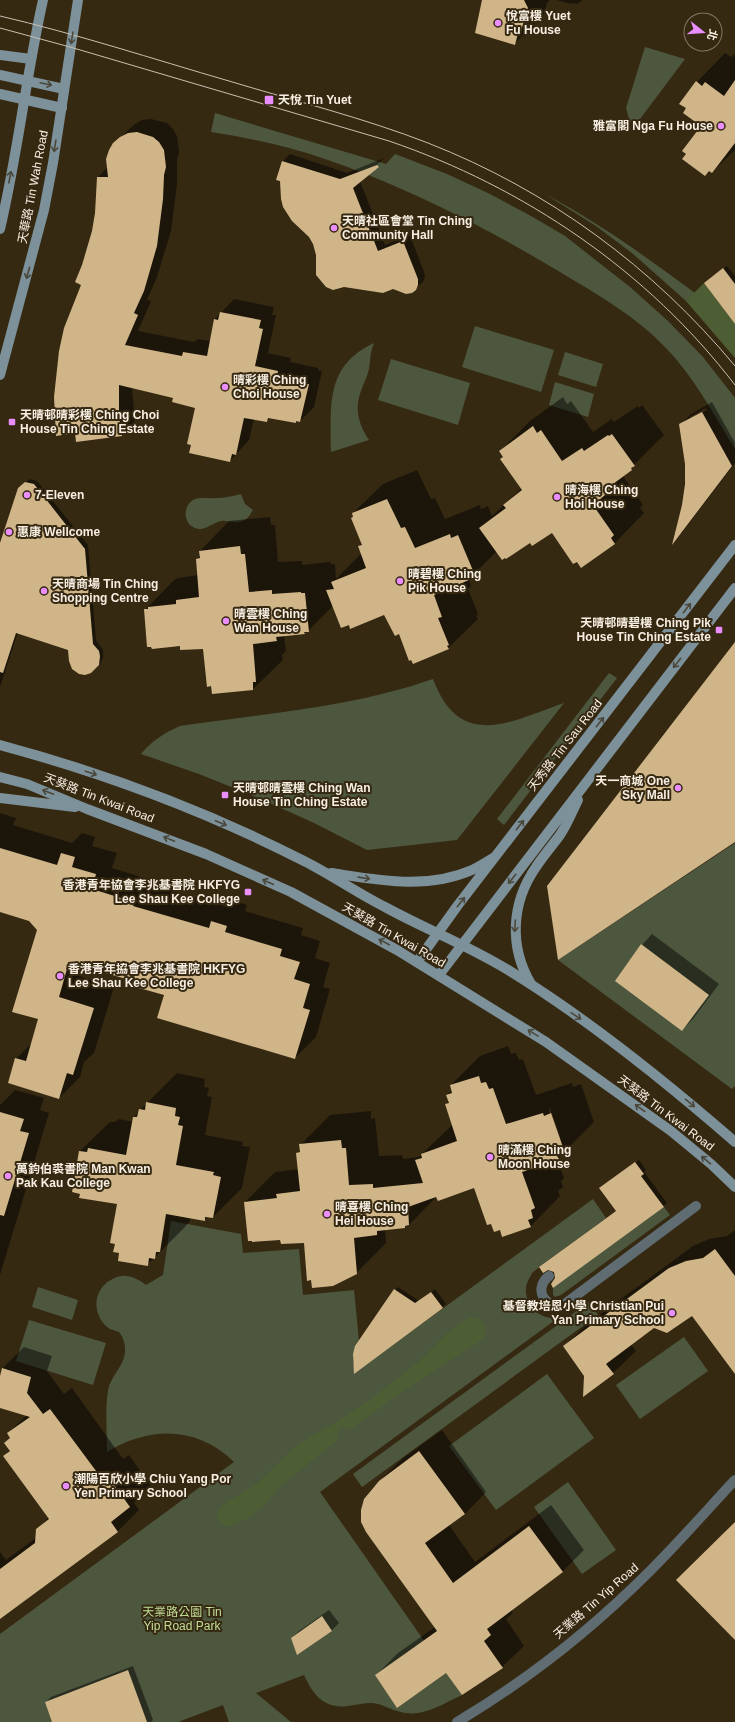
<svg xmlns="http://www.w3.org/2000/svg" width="735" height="1722" viewBox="0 0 735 1722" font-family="Arial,'Noto Sans TC',sans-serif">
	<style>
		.green { fill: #4d573e }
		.forest { fill: #4e5e34 }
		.shadow { fill: #0007; fill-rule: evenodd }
		.building { fill: #d0b589 }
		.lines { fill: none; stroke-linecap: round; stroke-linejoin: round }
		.street { stroke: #5f6c72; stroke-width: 10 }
		.secondary { stroke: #7c919a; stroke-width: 10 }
		.tram { stroke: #cac0b1; stroke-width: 1 }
		.oneway { stroke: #4b483b }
		.poi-dot { fill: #ea8dfd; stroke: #362912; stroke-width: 1.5 }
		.labels { text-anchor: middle; stroke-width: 4; stroke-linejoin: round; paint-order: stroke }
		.poi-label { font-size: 12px; font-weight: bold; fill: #f8efe2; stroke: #362912; text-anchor: start }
		.street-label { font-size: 12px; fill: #f8efe2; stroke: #362912 }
		.park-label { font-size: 12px; fill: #c2de98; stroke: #362912 }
	</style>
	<rect width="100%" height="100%" fill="#362912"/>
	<g class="green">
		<path d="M645,47L685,59L634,127L629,119L626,108Z"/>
		<path d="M215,113L386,164L395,154L447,174L490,194L531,216L565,236L630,287L668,321L703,357L735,398V449C713,413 693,375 663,345C634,315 595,293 560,272C485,227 405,186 322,158C286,146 249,138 211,132Z"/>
		<path d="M545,194C598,222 646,257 695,293L686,301L632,253L596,226Z"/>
		<path d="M475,326L554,350L541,392L462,367Z"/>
		<path d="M374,343C369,354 371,363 368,373C366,379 363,385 361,391C354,409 359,425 369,440L331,452C331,405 325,366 374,343Z"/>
		<path d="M565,352L603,364L596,387L558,375Z"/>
		<path d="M391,359L470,383L458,425L378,400Z"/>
		<path d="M555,382L594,394L588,417L549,405Z"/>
		<path d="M241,494L245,504L253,510C250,515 248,519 242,521C235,524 228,520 221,521C212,523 204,532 195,528C182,523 183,504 195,499C202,497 210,499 217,498C225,498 233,496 241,494Z"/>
		<path d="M609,673L617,678L504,825L497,819Z"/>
		<path d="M433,679C460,751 510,722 564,703L457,840L367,850L312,822L256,797L199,774L141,754C153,740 164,733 180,726C266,713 350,708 433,679Z"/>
		<path d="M735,843V1086L732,1089L558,960Z"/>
		<path d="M593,1199L606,1218L533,1272C529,1278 525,1285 526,1293C528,1310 547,1324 562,1315L320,1492L462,1695C442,1704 423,1718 401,1712C391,1710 383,1704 372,1703C363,1703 356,1705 348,1706C323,1709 313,1694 304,1675L256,1693L291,1722H229L223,1705L178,1722H0V1634L234,1462C197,1426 150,1426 107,1452C107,1434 105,1408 108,1391C110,1376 126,1365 125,1349C125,1344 123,1336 119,1332C116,1331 113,1330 110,1329C97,1321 92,1302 101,1289C106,1282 112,1278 121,1276C130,1275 138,1279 146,1285L163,1275L171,1221L241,1234L243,1253L299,1249L303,1295L354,1290L359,1341L353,1354V1362L357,1371Z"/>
		<path d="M664,1207L670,1215L561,1295L555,1297L553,1295V1287Z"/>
		<path d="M38,1287L78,1300L72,1320L32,1307Z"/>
		<path d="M589,1302L598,1315L362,1487L353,1474Z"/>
		<path d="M29,1320L106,1343L93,1385L16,1361Z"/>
		<path d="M684,1337L708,1371L640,1419L616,1385Z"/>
		<path d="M547,1374L594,1438L496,1510L449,1446Z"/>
		<path d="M568,1482L616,1550L582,1574L534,1507Z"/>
	</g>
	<g class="forest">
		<path d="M704,283L735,324V358L686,301Z"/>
		<path d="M471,1317L481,1320C488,1328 486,1335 479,1342L396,1396L351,1429L340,1426L336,1441L283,1484L260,1509L246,1519L226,1527L219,1522L217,1513C221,1502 245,1493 255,1485C271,1472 283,1456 300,1443C312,1435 325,1430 337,1422C365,1403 392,1384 418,1362C435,1348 450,1326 471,1317Z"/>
	</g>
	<g class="shadow">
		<path d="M484,0H550L547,3L544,14L514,44L479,20L478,18Z"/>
		<path d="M557,0H582L578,4L572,3L570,4Z"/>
		<path d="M725,53L731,57L735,54V150L712,172L702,126L687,108L697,82Z"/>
		<path d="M151,119L167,123L173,129L177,136L179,152L177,160V184L171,231L157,277L147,300L151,301L138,331L194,342L198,339L211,341L215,319L234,299L274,307L272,315H276L268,353L291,358L290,362L318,368V370L322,371L314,407L300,421L297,420L295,422L270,417L267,421L254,418L249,440L230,461L192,445L196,407L174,397L132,387L135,421L122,435L82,284L83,265L93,231L96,213L98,177L108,167L114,143L135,124L142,120Z"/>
		<path d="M290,154L347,173L384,158L360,181L385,245L410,235L424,272L425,277L423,282L415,289L393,288L317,255L283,161Z"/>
		<path d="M727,266L735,276V322L708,280Z"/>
		<path d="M563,397L567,404L571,401L593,432L612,419L614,422L638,406L639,408L642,405L664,435L623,476L643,505L640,508L644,513L615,543L582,567L552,532L530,542L497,551L469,579L471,586L468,589L478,614L476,616L478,619L448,648L399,633L385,613L349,624L333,606L308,631L304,633L284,635L286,651L282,655L283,660L253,689L204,648L181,645L145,610L174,580L178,578L198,575L197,559L200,556V551L229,521L270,517L271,525H275L278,562L302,561V565L330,562L331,564H335L336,579L362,553L359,547L362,543L353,513L383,484L417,470L431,499L435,498L445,519L480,505L481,509L488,506L492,516L522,488L500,451L530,421Z"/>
		<path d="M712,402L735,443V463L682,533L674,541L683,505L686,464L681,424L691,414ZM706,408L707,410L690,419V417Z"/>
		<path d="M30,479L37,481L88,545L96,640L103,650V658L101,663L91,672L69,649L18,632L0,687V546L23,484Z"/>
		<path d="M0,813L16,818L13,825L72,843L82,833L95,837L92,846L117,853L112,868L154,881L153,885L227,907L233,900L247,905L245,911L303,928L301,935L320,941L315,958L330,963L323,987L330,989L316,1037L295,1058L165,995L127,979L82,965L79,976L114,987L94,1053L84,1062L80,1077L59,1098L16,1059L33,1042L40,1019L41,923L0,911Z"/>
		<path d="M652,934L719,984L693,1019L682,1030L642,945Z"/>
		<path d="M508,1046L511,1054L516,1053L519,1060L523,1059L536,1095L572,1083L573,1087L581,1084L594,1122L557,1159L564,1178L561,1181L563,1187L558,1191L560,1196L531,1226L503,1236L500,1228L474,1187L437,1196L409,1225L404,1227L385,1229L386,1243L356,1273L305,1242L281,1239L245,1202L275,1172L299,1169L297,1153L301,1150L300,1145L330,1115L371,1111V1119L375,1118L379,1156L402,1155L403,1159L419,1157L453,1124L446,1104L449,1101L447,1095L452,1090L451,1085L480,1056ZM550,1108L561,1140H559L549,1109Z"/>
		<path d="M177,1073L205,1079L204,1087L209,1088L207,1096L212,1097L205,1135L243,1142L242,1146L250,1147L242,1188L213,1217H208L204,1220L190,1217V1221L184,1228L147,1265L120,1252L116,1244L118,1204L80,1151L110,1122H115L119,1119L133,1122L134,1117L140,1110Z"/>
		<path d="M15,1090L44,1098L40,1110L49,1113L0,1275V1105Z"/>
		<path d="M639,1160L646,1170L644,1172L667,1203L554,1286L556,1278L555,1271L543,1264L617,1210L601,1188Z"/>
		<path d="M735,1230V1372L692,1314L653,1327L631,1344L636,1351L613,1373L585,1376L565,1346L587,1324L693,1246L709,1239L727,1236Z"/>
		<path d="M398,1287L419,1301L435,1289L446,1304L355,1372L395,1290Z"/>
		<path d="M24,1347L52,1356L47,1371L64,1394L72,1388L123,1459L129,1455L151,1486L134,1503L139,1510L118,1531L0,1617V1552L6,1560L37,1537V1530L49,1517L4,1456L10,1450L5,1443L11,1437L8,1433L27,1415L0,1407V1380L3,1368Z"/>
		<path d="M442,1430L486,1492L465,1514L449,1525L475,1562L551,1505L584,1550L562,1572L511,1610L513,1613L506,1619L524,1646L502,1667L376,1675L398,1653L435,1627L365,1499L371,1490L402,1459Z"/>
		<path d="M329,1610L339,1623L332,1630L298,1654L292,1638L299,1631Z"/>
		<path d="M133,1666L153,1720L151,1722H53L46,1702L51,1697Z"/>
	</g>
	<g class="building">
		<path d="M482,0H524L528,8L521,31L518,33L515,45L475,33Z"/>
		<path d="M735,80V143L712,173L709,171L705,176L682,159L686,154L682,151L701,126L683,113L686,108L679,104L696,81L702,86L705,82L724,96Z"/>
		<path d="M137,132L153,137L159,142L164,150L166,167L164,175L163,199L157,246L144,291L134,313L138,315L125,345L182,356L183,352L207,356L214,319L218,320L220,312L261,320L259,328L263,329L255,366L278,371L277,376L305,382L304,384H309L300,422L296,421V423L268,418L267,422L244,418L236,455L232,454L230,462L189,453L191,445L187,444L195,408L172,402L173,398L119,385V415L122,436L76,442L75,433L56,436L54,397L59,351L64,328L81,285L75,282L82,265L92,231L95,213L97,177H108L106,159L109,150L113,143L120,137L128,133Z"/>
		<path d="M282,161L340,179L377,165L379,167L353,188L378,251L403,241L418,279V285L416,290L412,293L406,294L393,289L383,293L344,287L333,290L326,287L316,275V255L313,244L309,237L292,221L283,207L281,199L280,181L276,180Z"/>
		<path d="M723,268L735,284V324L704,283Z"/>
		<path d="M702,412L732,466L672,545L682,505L685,484V464L679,424Z"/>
		<path d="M533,426L537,433L541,430L562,461L582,448L584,451L608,435L609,436L612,434L635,466L631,468L632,470L609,487L611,490L593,505L614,535L611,538L615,544L581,568L577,562L573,564L552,533L532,546L530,543L506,559L505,558L502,560L479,528L506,508L503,505L522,490L500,459L503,457L499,451Z"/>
		<path d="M25,482L34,484L85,549L93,644L99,651L100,656L99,665L91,673L85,675L79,674L72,669L69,661L68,650L16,633L3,673L0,672V543L18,488Z"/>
		<path d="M387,499L401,528L405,527L415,548L450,534L451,538L458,535L474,573L467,576L469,580L434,595L442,617L438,618L449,645L447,646L449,649L413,664L411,660L409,661L399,634L395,636L384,615L350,629L349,625L341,628L326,590L334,589L331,582L366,568L358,546L362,545L351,518L353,517L352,513Z"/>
		<path d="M240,546L241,554H245L249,592L272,590V594L301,592V593H305L309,632H304L305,634L276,637L277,641L253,644L256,682H253V690L212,694L211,686L207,687L203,649L180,650V646L152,649L151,647H147L144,609H148V607L176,604V600L199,597L196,559L200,558L199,551Z"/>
		<path d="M735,642V842L558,960L547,886Z"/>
		<path d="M0,848L57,865L61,853L75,857L72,867L96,874L92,889L134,902L133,906L209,928L211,921L227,926L225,932L282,949L280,956L300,962L294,979L310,984L303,1008L310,1010L295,1059L157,1018L164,995L125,984L126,979L69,962L59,997L94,1008L73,1075L67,1073L59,1099L8,1083L15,1058L26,1061L38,1019L12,1012L37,930L29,921L0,912Z"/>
		<path d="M641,944L709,995L682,1031L615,981Z"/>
		<path d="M479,1076L481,1083L486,1082L489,1089L493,1088L506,1124L543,1113L544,1116L551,1113L565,1153L557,1156L559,1159L522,1172L535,1208L531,1210L533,1218L528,1220L531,1227L502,1237L500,1230L494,1232L491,1224L487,1225L474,1188L438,1201L436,1197L408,1207L409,1225L405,1226V1228L377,1231V1235L354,1238L357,1274L333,1286L312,1288L311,1280L307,1281L304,1243L281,1244L280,1240L252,1242V1241H248L244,1202L277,1198L276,1194L300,1191L296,1153L300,1152L299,1144L341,1140L342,1148H346L349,1185L373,1184V1188L423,1183L415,1160L422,1158L421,1154L457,1141L445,1104L449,1103L446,1095L452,1093L450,1085Z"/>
		<path d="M146,1102L176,1108L175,1116L180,1117L178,1125L183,1126L176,1165L214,1172L213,1175L221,1177L213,1218L205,1217V1221L166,1214L160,1252H156L155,1259L149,1258L148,1266L118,1261L119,1253L113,1252L115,1244L110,1243L117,1204L79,1198L80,1194L72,1192L79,1151L87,1152L88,1148L126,1155L133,1117H137L139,1109L145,1110Z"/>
		<path d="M0,1112L24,1119L20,1131L29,1133L4,1216L0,1215Z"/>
		<path d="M635,1162L644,1174L641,1176L664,1207L553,1288L551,1284L555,1278L554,1272L548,1270L543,1273L539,1267L616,1211L599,1188Z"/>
		<path d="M715,1249L735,1276V1374L692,1316L667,1333L654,1328L606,1364L614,1374L583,1397L584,1376L563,1346L669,1268L686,1261L703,1258Z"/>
		<path d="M394,1289L415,1303L431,1292L443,1308L354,1374L353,1354L355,1346Z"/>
		<path d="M2,1368L31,1377L27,1393L43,1414L50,1409L102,1479L107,1475L130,1507L111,1522L118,1532L0,1619V1569L35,1543L36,1529L49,1519L3,1456L10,1451L4,1443L10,1438L7,1433L30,1417L0,1408V1376Z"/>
		<path d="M419,1451L465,1514L425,1543L453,1583L529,1526L563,1572L487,1629L491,1635L484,1641L503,1668L462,1695L446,1673L397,1708L375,1675L437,1631L366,1532L361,1522V1510L364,1499L379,1481Z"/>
		<path d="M735,1522V1640L676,1580Z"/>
		<path d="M322,1616L332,1631L297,1655L291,1638Z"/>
		<path d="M128,1670L147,1722H52L45,1702Z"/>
	</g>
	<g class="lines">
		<g class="street">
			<path d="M549,1276C532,1289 546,1312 566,1303L696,1206"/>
			<path d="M457,1722C526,1681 593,1628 650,1571C679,1542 707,1510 735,1480"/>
		</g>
		<g class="secondary">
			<path d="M0,55L31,59"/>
			<path d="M0,75L64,89"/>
			<path d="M0,94L62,108"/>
			<path d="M0,229C18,153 26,76 43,0"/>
			<path d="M0,375L44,210L53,163L78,0"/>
			<path d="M0,745C104,773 208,812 304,861C332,875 357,893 385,907C427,930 472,947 513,973C592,1022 665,1081 735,1142"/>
			<path d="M0,777L27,784L87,809L206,854L291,892L397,950L546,1042L671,1131L711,1164L735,1187"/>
			<path d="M0,798L75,807"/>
			<path d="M331,873C378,880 426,890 472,870C479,867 486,862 493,858"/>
			<path d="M417,962L458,905L735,545"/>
			<path d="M439,975L735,588"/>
			<path d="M531,984C509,947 511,903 536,867C543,856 552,846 560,835C567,825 572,812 578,800"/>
		</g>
		<g class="tram">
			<path d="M0,16C77,34 153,59 229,81C295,101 364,118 428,143C548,190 653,267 735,366"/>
			<path d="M0,28L70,47L389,141C524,187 648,271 735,385"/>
		</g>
	</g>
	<defs><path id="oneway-shaft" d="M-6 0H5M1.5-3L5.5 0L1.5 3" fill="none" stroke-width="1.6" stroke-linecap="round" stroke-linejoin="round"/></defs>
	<g class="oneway">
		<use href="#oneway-shaft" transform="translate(72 38) rotate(99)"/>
		<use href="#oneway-shaft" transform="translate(46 84) rotate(12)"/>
		<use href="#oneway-shaft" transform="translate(55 146) rotate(99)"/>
		<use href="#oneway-shaft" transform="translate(10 177) rotate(-79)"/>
		<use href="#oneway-shaft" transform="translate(28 273) rotate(105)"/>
		<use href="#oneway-shaft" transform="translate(687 608) rotate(-52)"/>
		<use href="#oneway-shaft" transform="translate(677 663) rotate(128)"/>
		<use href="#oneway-shaft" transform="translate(600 722) rotate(-52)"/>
		<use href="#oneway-shaft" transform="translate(91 773) rotate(18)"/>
		<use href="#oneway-shaft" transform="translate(48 792) rotate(-159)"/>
		<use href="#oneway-shaft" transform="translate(221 823) rotate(23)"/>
		<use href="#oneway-shaft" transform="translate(520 825) rotate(-52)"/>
		<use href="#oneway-shaft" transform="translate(169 839) rotate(-158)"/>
		<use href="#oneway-shaft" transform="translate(364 878) rotate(8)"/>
		<use href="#oneway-shaft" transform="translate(512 879) rotate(128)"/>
		<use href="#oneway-shaft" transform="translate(268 882) rotate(-156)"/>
		<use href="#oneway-shaft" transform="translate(461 902) rotate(-52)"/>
		<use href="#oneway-shaft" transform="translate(515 926) rotate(93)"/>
		<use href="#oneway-shaft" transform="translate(384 942) rotate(-152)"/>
		<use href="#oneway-shaft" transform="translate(576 1016) rotate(34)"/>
		<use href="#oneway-shaft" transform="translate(533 1033) rotate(-148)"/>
		<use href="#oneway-shaft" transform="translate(690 1103) rotate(39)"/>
		<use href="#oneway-shaft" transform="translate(640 1108) rotate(-144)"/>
		<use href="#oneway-shaft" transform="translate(706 1160) rotate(-140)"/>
	</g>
	<g class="poi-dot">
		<circle cx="498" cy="23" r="4"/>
		<rect x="264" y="95" width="10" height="10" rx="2"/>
		<circle cx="721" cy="126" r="4"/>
		<circle cx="334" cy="228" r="4"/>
		<circle cx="225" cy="387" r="4"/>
		<rect x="8" y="418" width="8" height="8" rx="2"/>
		<circle cx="27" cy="495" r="4"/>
		<circle cx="557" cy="497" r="4"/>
		<circle cx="9" cy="532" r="4"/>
		<circle cx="400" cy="581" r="4"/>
		<circle cx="44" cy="591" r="4"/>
		<circle cx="226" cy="621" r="4"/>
		<rect x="715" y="626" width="8" height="8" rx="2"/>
		<circle cx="678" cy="788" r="4"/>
		<rect x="221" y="791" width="8" height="8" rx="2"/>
		<rect x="244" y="888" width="8" height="8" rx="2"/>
		<circle cx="60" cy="976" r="4"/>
		<circle cx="490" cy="1157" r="4"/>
		<circle cx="8" cy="1176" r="4"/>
		<circle cx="327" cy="1214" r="4"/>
		<circle cx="672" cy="1313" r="4"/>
		<circle cx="66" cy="1486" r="4"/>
	</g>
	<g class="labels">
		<g class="poi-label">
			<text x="506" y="20">悅富樓 Yuet<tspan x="506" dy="14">Fu House</tspan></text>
			<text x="278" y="104">天悅 Tin Yuet</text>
			<text x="713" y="130" text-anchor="end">雅富閣 Nga Fu House</text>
			<text x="342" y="225">天晴社區會堂 Tin Ching<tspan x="342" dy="14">Community Hall</tspan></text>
			<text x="233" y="384">晴彩樓 Ching<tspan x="233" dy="14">Choi House</tspan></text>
			<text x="20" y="419">天晴邨晴彩樓 Ching Choi<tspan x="20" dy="14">House Tin Ching Estate</tspan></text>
			<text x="565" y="494">晴海樓 Ching<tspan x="565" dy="14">Hoi House</tspan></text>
			<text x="35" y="499">7-Eleven</text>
			<text x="17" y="536">惠康 Wellcome</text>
			<text x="408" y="578">晴碧樓 Ching<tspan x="408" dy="14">Pik House</tspan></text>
			<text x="52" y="588">天晴商場 Tin Ching<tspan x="52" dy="14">Shopping Centre</tspan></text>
			<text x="234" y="618">晴雲樓 Ching<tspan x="234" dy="14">Wan House</tspan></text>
			<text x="711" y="627" text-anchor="end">天晴邨晴碧樓 Ching Pik<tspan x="711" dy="14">House Tin Ching Estate</tspan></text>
			<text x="670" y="785" text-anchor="end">天一商城 One<tspan x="670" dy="14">Sky Mall</tspan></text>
			<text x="233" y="792">天晴邨晴雲樓 Ching Wan<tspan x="233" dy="14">House Tin Ching Estate</tspan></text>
			<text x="240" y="889" text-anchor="end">香港青年協會李兆基書院 HKFYG<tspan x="240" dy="14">Lee Shau Kee College</tspan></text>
			<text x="68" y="973">香港青年拹會李兆基書院 HKFYG<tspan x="68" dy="14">Lee Shau Kee College</tspan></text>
			<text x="498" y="1154">晴滿樓 Ching<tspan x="498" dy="14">Moon House</tspan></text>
			<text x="16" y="1173">萬鈞伯裘書院 Man Kwan<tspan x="16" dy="14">Pak Kau College</tspan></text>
			<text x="335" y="1211">晴喜樓 Ching<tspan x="335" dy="14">Hei House</tspan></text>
			<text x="664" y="1310" text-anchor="end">基督教培恩小學 Christian Pui<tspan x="664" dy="14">Yan Primary School</tspan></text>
			<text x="74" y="1483">潮陽百欣小學 Chiu Yang Por<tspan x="74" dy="14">Yen Primary School</tspan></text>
		</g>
		<g class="street-label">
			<text transform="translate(33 187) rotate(-79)" y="4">天華路 Tin Wah Road</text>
			<text transform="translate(565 745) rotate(-52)" y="4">天秀路 Tin Sau Road</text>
			<text transform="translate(99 798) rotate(21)" y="4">天葵路 Tin Kwai Road</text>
			<text transform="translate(394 935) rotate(30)" y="4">天葵路 Tin Kwai Road</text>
			<text transform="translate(666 1113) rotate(37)" y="4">天葵路 Tin Kwai Road</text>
			<text transform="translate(596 1601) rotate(-41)" y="4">天業路 Tin Yip Road</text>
		</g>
		<g class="park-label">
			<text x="182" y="1616">天業路公園 Tin<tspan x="182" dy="14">Yip Road Park</tspan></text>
		</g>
	</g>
	<g transform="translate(703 32) rotate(107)"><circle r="19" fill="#362912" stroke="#847865"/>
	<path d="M0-3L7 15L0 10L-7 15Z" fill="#ea8dfd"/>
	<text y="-6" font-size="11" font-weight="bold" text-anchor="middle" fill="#f8efe2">北</text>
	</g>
</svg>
